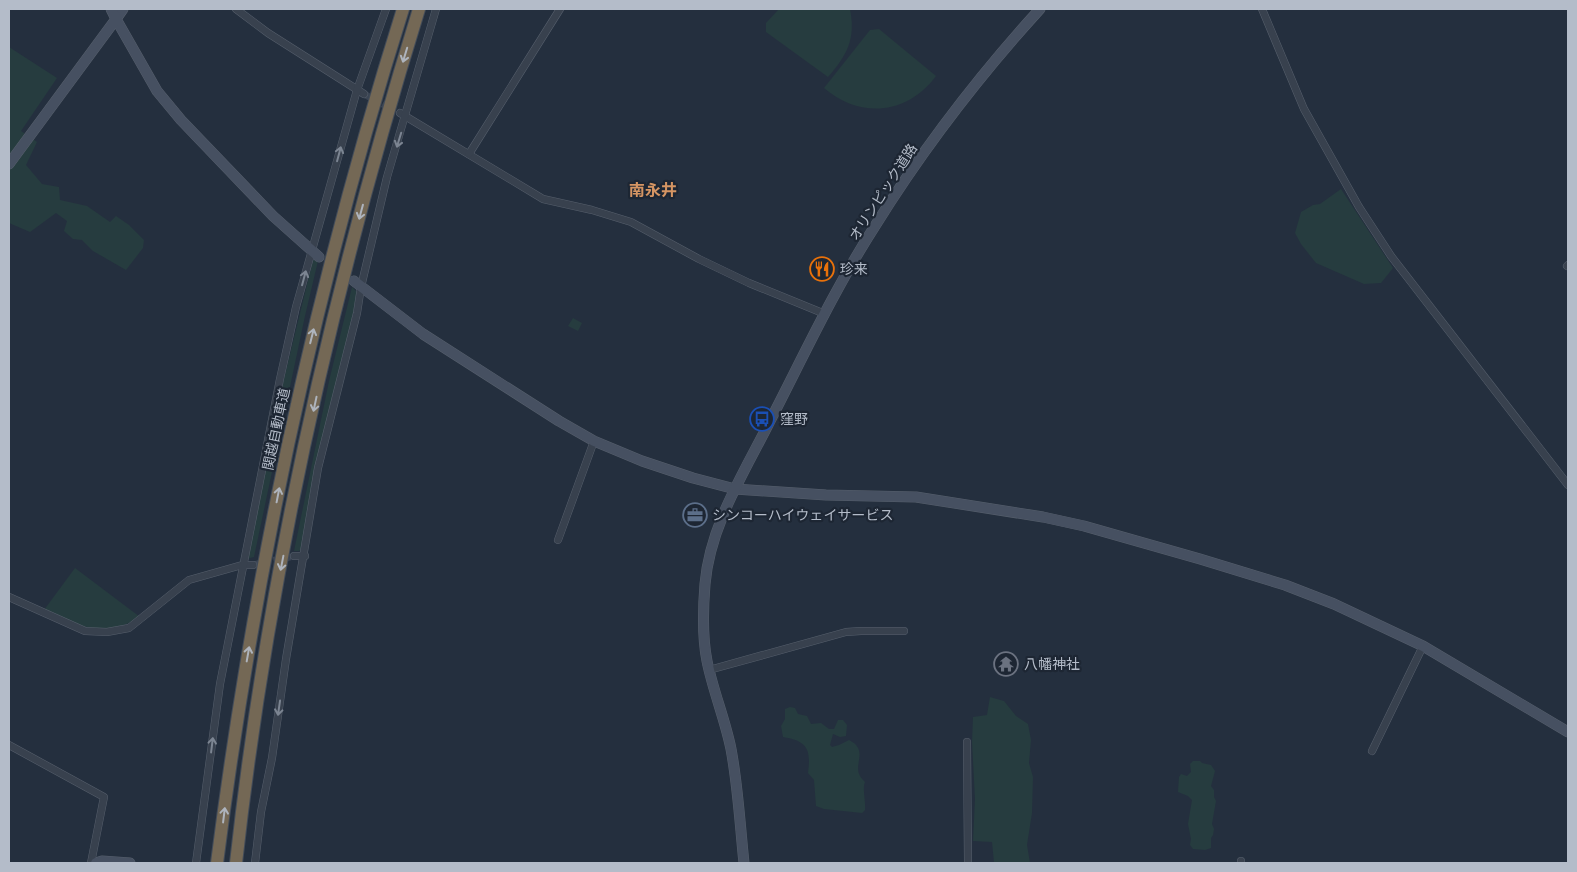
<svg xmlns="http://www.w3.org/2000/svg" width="1577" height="872" viewBox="0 0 1577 872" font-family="Manrope,'Noto Sans JP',sans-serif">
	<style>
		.green { fill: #263c3f }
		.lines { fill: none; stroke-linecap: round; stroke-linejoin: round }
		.street-tunnel { stroke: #3a4453; stroke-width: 7; stroke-dasharray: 7 3.5; stroke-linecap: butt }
		.street-casing { stroke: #565f6c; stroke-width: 8 }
		.secondary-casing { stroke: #565f6c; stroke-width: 11 }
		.highway-casing { stroke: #434c59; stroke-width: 14 }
		.street { stroke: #38414e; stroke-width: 7 }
		.secondary { stroke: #465061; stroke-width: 10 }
		.highway { stroke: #746855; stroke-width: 12 }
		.oneway { stroke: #aeb4bd }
		.oneway2 { stroke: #7c8592 }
		.labels { text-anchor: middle; stroke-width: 4.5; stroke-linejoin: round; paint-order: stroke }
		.street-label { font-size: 14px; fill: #b4bcc9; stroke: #1d2633 }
		.poi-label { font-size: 14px; fill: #b4bcc9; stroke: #1d2633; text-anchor: start }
		.quarter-label { font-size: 16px; font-weight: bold; fill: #d59563; stroke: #1d2633 }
	</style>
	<rect width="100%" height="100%" fill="#242f3e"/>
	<g class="green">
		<path d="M779,9H850C856,39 847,55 828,77L766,32V23Z"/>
		<path d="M879,29L936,76C907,115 860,119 824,88L870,30Z"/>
		<path d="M9,47L57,78L21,131L37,142L26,165L42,184L59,187L60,200L87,206L110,222L116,216L129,225L144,240L143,248L126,270L93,251L82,240L73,239L64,231L67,221L56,213L30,232L9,223Z"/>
		<path d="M1341,189L1393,268L1381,283L1364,284L1316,263L1301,244L1295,233L1301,212L1313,205L1320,204Z"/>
		<path d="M313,260L318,261L305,316L254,557L246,559L283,383Z"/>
		<path d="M352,287L357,292V299L315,470L302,548L299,551H294L329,381Z"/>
		<path d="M573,318L582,323L578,331L568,326Z"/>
		<path d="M75,568L140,617C102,640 81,626 44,610Z"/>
		<path d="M990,697L1004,701L1016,716L1028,724L1031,740L1029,763L1033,777L1032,813L1027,845L1030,863H994L992,842L973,841L975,799L972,742L973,717L987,715Z"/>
		<path d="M790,707L795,708L798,714L807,716L811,724L821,723L829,729H834L838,720H843L847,725L846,736L840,737L833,734L830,745L832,747L839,745L849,740C869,750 853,764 860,776C861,778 863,780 865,782C862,788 866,802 865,810L862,813L824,809L816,806L814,780L808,773C811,750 808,741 783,737L781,726L785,719V709Z"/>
		<path d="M1193,761H1200L1202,763L1211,765L1215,771L1211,786L1214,790V797L1216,801L1212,824L1214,829L1213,835L1211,838V848L1205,850L1193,849L1190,845L1191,839L1188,824L1192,800L1188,796L1178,792L1179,777L1181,774L1187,776L1191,772L1190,764Z"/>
	</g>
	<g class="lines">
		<g class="street-tunnel">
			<path d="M364,94L392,109"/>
			<path d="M253,565L294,556"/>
		</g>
		<g class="street-casing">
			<g id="street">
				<path d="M236,9L268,33L364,94"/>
				<path d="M1262,9L1304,109L1359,207L1391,256L1568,485"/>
				<path d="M400,113L543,199L592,210L631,222L699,259L749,283L825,314"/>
				<path d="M469,154L560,9"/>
				<path d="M1567,266L1568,265"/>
				<path d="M558,540L594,441"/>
				<path d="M294,556H305"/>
				<path d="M9,597L85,631L107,632L129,628L189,580L242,565H253"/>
				<path d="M709,670L846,632L861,631H904"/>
				<path d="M967,742L968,863"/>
				<path d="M9,745L104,797L91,863"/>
				<path d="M1372,751L1423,646"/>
				<path d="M196,863L220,684L280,379L296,307L357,90L386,9"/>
				<path d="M255,863L261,812L272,758L286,659L318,468L357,313L361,287L387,177L436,9"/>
				<path d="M1241,863V861"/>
			</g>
		</g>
		<g class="secondary-casing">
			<g id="secondary">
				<path d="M123,9L116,19L157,91L181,120L273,216L319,257"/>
				<path d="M9,164L116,19L111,9"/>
				<path d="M354,281L423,334L559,421L594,441L642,461L693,478L735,489L826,495L916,497L1043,517L1084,526L1200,559L1285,585L1334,604L1423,646L1568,732"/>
				<path d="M96,863L102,861L130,863"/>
				<path d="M744,863C740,825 738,786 731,749C725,719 713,691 707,661C702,636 703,609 705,584C710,525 744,473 770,421C804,355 835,288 875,226C923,149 979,76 1040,9"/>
			</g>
		</g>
		<g class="highway-casing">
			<g id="highway">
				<path d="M217,863C254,573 315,288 403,9"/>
				<path d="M236,863C268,574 333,287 419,9"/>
			</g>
		</g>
		<use href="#street" class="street"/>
		<use href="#secondary" class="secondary"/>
		<use href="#highway" class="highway"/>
	</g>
	<defs><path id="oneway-shaft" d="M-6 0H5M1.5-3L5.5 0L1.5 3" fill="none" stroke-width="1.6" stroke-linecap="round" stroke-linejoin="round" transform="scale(1.25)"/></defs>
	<g class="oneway">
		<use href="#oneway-shaft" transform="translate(405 55) rotate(107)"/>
		<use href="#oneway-shaft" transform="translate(361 212) rotate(105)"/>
		<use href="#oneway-shaft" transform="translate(312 336) rotate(-76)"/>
		<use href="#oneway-shaft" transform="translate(315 404) rotate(102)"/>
		<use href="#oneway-shaft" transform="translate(278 495) rotate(-79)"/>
		<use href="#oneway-shaft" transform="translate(282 563) rotate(101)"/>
		<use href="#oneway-shaft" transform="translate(248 654) rotate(-80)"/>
		<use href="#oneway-shaft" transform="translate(224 815) rotate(-83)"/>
	</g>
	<g class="oneway2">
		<use href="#oneway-shaft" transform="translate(399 140) rotate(107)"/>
		<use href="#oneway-shaft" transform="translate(339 154) rotate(-75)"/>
		<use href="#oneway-shaft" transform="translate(304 278) rotate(-75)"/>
		<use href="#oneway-shaft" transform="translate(279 708) rotate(98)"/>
		<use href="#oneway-shaft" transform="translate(212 745) rotate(-83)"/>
	</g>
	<defs>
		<g id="restaurant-ring" transform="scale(1.25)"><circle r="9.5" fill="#1d2633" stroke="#e8710a" stroke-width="1.5"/><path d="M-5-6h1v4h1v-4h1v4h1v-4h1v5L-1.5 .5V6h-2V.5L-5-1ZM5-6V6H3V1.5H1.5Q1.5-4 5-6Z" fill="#e8710a"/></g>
		<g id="bus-ring" transform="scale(1.25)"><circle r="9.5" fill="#1d2633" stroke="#1a4fb4" stroke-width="1.5"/><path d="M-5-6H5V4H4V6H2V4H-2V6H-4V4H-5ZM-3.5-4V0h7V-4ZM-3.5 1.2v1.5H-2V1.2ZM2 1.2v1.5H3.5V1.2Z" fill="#1a4fb4"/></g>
		<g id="office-ring" transform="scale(1.25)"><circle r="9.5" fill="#1d2633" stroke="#5c6f8a" stroke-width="1.5"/><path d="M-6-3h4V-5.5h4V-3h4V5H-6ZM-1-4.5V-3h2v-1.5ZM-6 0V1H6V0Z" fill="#5c6f8a"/></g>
		<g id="temple-ring" transform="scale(1.25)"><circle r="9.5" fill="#1d2633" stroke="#6b7280" stroke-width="1.5"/><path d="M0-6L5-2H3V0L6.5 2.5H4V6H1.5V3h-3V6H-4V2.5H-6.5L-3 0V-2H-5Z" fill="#6b7280"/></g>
	</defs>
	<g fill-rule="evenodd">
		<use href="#restaurant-ring" x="822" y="269"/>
		<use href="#bus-ring" x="762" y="419"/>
		<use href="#office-ring" x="695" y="515"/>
		<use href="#temple-ring" x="1006" y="664"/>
	</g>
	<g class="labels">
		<g class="street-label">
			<text transform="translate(883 192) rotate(-57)" y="5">オリンピック道路</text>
			<text transform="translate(276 429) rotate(-78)" y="5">関越自動車道</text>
		</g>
		<g class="poi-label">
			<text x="840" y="274">珍来</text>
			<text x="780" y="424">窪野</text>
			<text x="712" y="520">シンコーハイウェイサービス</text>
			<text x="1024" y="669">八幡神社</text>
		</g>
		<g class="quarter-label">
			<text x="653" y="196">南永井</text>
		</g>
	</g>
	<rect width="1577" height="872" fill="none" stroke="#b4bcc9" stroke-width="20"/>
</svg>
